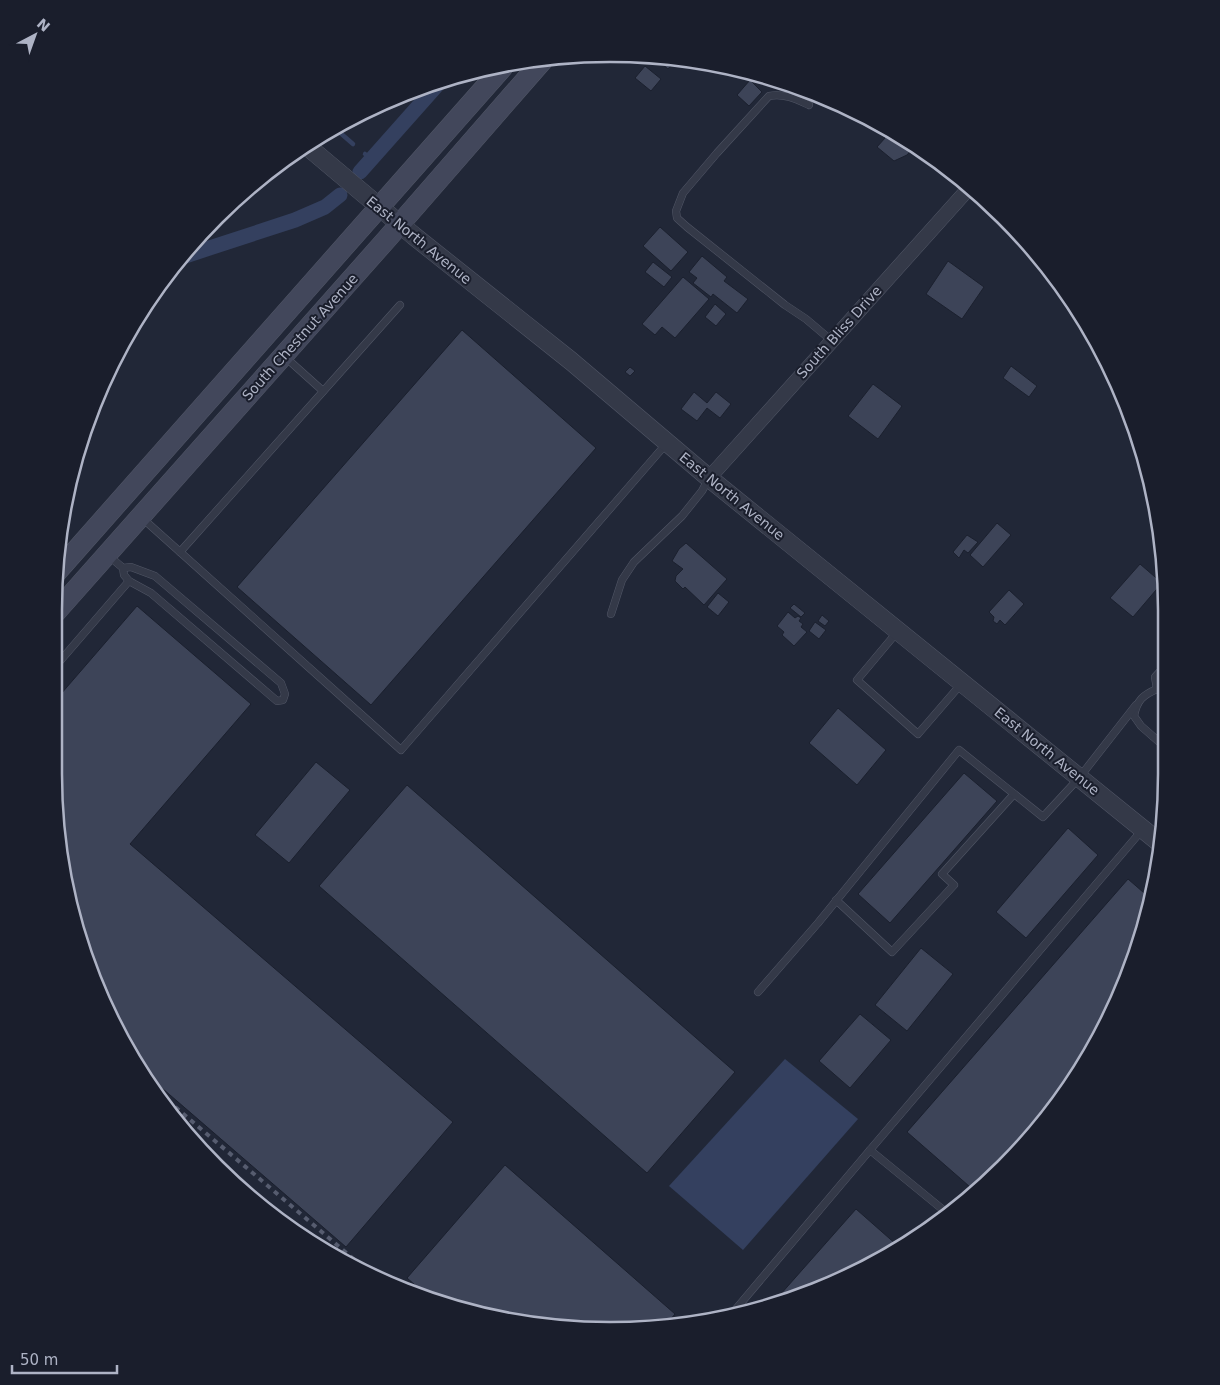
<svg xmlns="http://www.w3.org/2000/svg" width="1220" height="1385" viewBox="0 0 1220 1385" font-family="'DejaVu Sans',sans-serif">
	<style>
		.water { fill: #34405f }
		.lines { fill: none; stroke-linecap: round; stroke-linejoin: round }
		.stream { stroke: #34405f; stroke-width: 4.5 }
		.canal { stroke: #34405f; stroke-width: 15 }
		.building { fill: #3d4458; stroke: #1b202e }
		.service-casing { stroke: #515666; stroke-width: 8 }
		.minor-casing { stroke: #515666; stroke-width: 15 }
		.tertiary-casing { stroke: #515666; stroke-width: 19 }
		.secondary-casing { stroke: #515666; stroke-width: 21 }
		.service { stroke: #343948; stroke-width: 7 }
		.minor { stroke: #343948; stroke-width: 14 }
		.tertiary { stroke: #343948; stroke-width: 18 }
		.secondary { stroke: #42475b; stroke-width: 20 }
		.rail { stroke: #565c6f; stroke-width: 4; stroke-dasharray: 5 5; stroke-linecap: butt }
		.labels { text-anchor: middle; stroke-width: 4; stroke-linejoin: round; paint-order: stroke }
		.street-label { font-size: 14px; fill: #aeb3c5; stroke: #1a1e2c }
		.rim { fill: none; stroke: #aeb3c5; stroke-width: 2.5 }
	</style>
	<rect width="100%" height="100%" fill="#212737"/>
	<path class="water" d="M785,1059L858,1119L743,1250L669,1186Z"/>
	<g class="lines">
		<g class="stream">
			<path d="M338,131L353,144"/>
			<path d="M365,154L372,159"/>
		</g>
		<g class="canal">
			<path d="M360,172L439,83"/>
			<path d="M182,257L295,220L325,207L340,195"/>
		</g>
	</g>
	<g class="building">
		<path d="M613,56L626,57L621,63Z"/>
		<path d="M657,58H672L675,61L668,69L656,59Z"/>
		<path d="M645,66L661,79L651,91L635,78Z"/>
		<path d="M750,80L762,92L749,106L737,95Z"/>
		<path d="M883,126L914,147L907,155L894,161L877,147L885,138L878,133Z"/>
		<path d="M660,227L688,252L671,271L643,246Z"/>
		<path d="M702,256L727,277L724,281L748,299L737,313L713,294L711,297L693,283L697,278L689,272Z"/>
		<path d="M948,261L984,287L962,319L926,294Z"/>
		<path d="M653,262L672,277L664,287L645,272Z"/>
		<path d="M683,277L709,299L675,338L662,327L655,335L642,324Z"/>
		<path d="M715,304L726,314L716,326L705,317Z"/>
		<path d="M462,330L596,448L371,705L237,587Z"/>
		<path d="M1011,366L1037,386L1029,397L1003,378Z"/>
		<path d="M630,367L635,371L630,376L625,372Z"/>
		<path d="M873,384L902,406L878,439L848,416Z"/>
		<path d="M694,392L707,403L716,392L731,404L720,418L707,408L697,421L681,409Z"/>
		<path d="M997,523L1011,535L983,567L970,555Z"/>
		<path d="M967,535L978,542L968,553L964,550L959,558L953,552Z"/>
		<path d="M686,543L727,579L704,605L685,587L683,589L675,581L676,576L683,569L672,561L679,549Z"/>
		<path d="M1140,564L1162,583L1133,617L1110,598Z"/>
		<path d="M1009,590L1024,604L1005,625L1000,620L997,624L993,621L994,617L989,612Z"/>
		<path d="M718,593L729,602L718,616L707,607Z"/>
		<path d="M794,604L805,613L801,617L790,608Z"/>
		<path d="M137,606L251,704L130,844L453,1122L346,1247L148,1076L111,1021L73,919L54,775V702Z"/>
		<path d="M788,612L795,618L798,616L801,618L799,621L803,624L801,627L807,632L794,646L782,635L784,632L777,626Z"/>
		<path d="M822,615L829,621L825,626L818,621Z"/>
		<path d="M815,622L826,630L819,639L809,631Z"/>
		<path d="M838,708L886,750L857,785L809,743Z"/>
		<path d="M316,762L350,790L289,863L255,835Z"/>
		<path d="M964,773L997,801L890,923L858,894Z"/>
		<path d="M407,785L735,1072L647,1173L319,886Z"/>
		<path d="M1068,828L1098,855L1026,938L996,912Z"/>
		<path d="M1128,879L1151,899L1147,919L1109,1021L1051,1114L977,1193L907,1132Z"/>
		<path d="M921,948L953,974L907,1031L875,1005Z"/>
		<path d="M860,1014L891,1040L850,1088L819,1061Z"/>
		<path d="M505,1165L675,1314L664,1327L646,1330L502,1321L431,1299L407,1278Z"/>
		<path d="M856,1209L898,1246L856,1274L773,1305L772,1304Z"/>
	</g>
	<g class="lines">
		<g class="service-casing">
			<g id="service">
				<path d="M809,105C796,99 784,93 769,96L717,153L683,193L676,211L677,218L687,227L785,305L806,319L832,341"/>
				<path d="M284,356L323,391"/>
				<path d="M141,517L401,750L666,444"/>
				<path d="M180,552L400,305"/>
				<path d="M109,556L123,568L124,575L129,581L151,593L277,701L283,700L285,694L281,683L155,576L131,567L123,568"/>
				<path d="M611,614L622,580L634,562L682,516L702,491L709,478"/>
				<path d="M898,631L857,680L918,734L962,683"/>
				<path d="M54,668L129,581"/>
				<path d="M1157,689L1155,677L1165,666"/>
				<path d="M1165,747L1141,726L1134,716C1137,700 1143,695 1157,689L1165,692"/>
				<path d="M836,900L892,952L954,885L942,874L1014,794"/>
				<path d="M758,992L818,923L959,750L1043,817L1079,778L1136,705"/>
				<path d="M947,1213L870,1150L1143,829"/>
				<path d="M730,1316L870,1150"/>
			</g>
		</g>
		<g class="minor-casing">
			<path id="minor" d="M709,478L970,187"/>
		</g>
		<g class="tertiary-casing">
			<path id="tertiary" d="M307,146L414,236L571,361L709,478L1160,843"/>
		</g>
		<g class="secondary-casing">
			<g id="secondary">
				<path d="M55,574L503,67"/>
				<path d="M55,613L386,240L543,60"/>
			</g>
		</g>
		<use href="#service" class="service"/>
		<use href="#minor" class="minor"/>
		<use href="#tertiary" class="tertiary"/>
		<use href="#secondary" class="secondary"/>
		<path class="rail" d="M160,1094L370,1273"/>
	</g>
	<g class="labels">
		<g class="street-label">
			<text transform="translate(419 240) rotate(39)" y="5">East North Avenue</text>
			<text transform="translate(839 332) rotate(-48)" y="5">South Bliss Drive</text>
			<text transform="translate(300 337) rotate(-48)" y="5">South Chestnut Avenue</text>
			<text transform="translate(732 496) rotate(39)" y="5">East North Avenue</text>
			<text transform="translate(1047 751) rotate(39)" y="5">East North Avenue</text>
		</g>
	</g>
	<path d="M0 0H1220V1385H0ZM610 62H610A548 548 0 0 1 1158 610V774A548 548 0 0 1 610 1322H610A548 548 0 0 1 62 774V610A548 548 0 0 1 610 62Z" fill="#1a1e2c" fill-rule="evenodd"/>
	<path class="rim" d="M610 62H610A548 548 0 0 1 1158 610V774A548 548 0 0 1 610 1322H610A548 548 0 0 1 62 774V610A548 548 0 0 1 610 62Z"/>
	<g transform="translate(35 35) rotate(41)" stroke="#1a1e2c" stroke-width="4" paint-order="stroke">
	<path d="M0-4L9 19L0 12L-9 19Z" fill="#aeb3c5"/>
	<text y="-8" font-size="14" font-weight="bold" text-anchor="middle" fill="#aeb3c5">N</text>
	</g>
	<path d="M12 1365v8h105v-8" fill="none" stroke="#aeb3c5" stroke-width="2.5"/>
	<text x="20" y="1365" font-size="15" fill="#aeb3c5" stroke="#1a1e2c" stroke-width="4" paint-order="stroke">50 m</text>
</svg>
